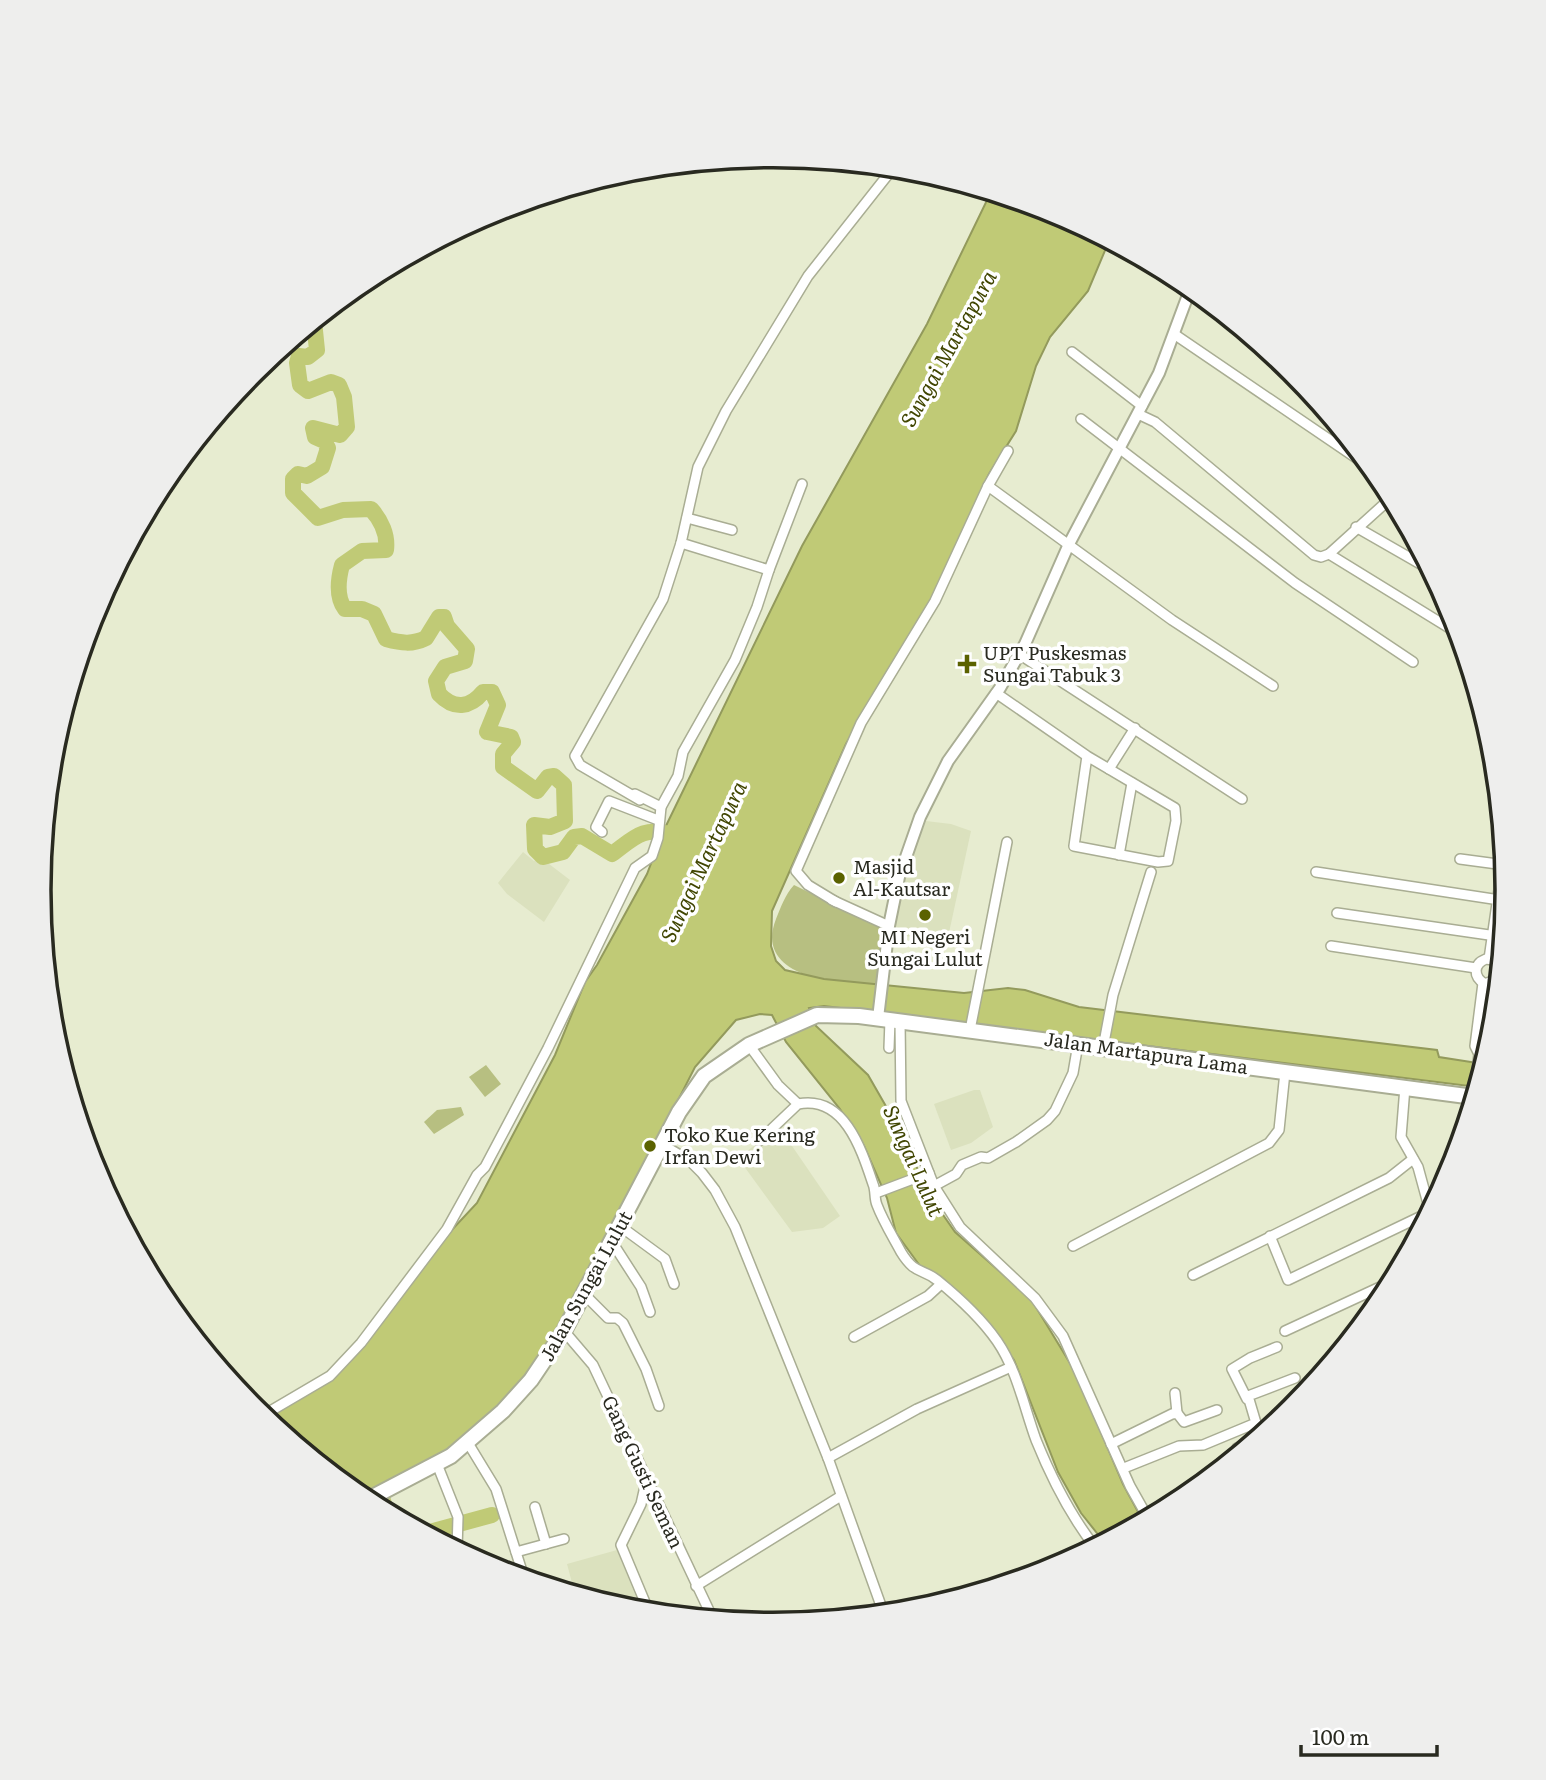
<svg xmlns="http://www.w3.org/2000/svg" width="1546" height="1780" viewBox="0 0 1546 1780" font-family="Literata,serif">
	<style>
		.built { fill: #dbe1be }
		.green { fill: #b7bf81 }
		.water { fill: #c0ca76; stroke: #939a5c; stroke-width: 2 }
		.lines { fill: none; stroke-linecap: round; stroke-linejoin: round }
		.river { stroke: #c0ca76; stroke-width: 16 }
		.minor-casing { stroke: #a9ad93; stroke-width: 12 }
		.tertiary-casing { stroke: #a9ad93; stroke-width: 14 }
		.primary-casing { stroke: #a9ad93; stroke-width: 18 }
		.minor { stroke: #fff; stroke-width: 9 }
		.tertiary { stroke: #fff; stroke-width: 10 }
		.primary { stroke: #fff; stroke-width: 14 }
		.poi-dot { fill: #5b6200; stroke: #fff; stroke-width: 2.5 }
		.labels { text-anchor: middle; stroke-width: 7; stroke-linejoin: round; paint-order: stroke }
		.poi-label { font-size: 19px; fill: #292a20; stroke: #fff; text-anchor: start }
		.street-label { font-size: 19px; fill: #292a20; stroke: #fff }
		.water-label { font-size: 21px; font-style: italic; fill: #414602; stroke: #fff }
		.rim { fill: none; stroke: #292a20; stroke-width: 3.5 }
	</style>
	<rect width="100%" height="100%" fill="#e7ecd0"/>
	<g class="built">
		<path d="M926,821L951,824L971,831L947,942L944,944L892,933L902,881Z"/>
		<path d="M523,852L534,861L540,857L570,880L544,922L507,894L498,883Z"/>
		<path d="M974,1090H980L993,1127L971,1143L951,1150L934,1104Z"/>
		<path d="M779,1127L840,1216L823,1228L792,1232L738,1158Z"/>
		<path d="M617,1550L642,1612L575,1594L567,1564Z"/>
	</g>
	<g class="green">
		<path d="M794,885L882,928L878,986C838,984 753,978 776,919C781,907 785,895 794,885Z"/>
		<path d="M486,1065L501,1084L485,1097L469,1077Z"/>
		<path d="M461,1107L464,1115L434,1134L424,1122L437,1110Z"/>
	</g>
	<path class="water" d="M991,192L1054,212L1109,241L1088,291L1050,337L1036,366L1016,431L989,474L932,598L846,744L772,911L771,946L776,961L785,970L824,979L964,993L1008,988L1025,990L1079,1007L1437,1050L1439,1057L1484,1064L1477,1087L900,1015L824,1006L809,1008L816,1026L868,1075L895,1122L932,1199L955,1232L1031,1299L1076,1373L1123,1484L1143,1521L1104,1542L1081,1513L1058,1472L1014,1360L971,1305L940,1276L923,1270L896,1233L887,1198L864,1146L840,1109L786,1042L772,1015L760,1014L736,1020L695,1067L563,1326L509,1398L447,1452L359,1496L264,1418L327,1380L435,1248L477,1203L555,1055L585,982L597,965L647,874L663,832L802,546L927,324Z"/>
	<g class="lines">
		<g class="river">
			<path d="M314,321L317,350L308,357L299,356L297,363L300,385L308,391L331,382L339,385L344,397L347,427L340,435L313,428L315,437L324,441L328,448L322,467L307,476L298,474L293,479V493L318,518L343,510L371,509C381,520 388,535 386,550L362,551L342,565C338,580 336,597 345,609H362L374,614L386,639C401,643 412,645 426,638L439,617H444L447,626L467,649L465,661L445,667L436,681L439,694C454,710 470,708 483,692H492L498,705L487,732L511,737L513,742L503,754V767L537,791L548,777L554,776L564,785L565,821L550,827L534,825L535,849L543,857L563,852L574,837L582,836L612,854C633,839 643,825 672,835"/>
			<path d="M378,1481L386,1512"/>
			<path d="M426,1533L492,1515"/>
		</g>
		<g class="minor-casing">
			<g id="minor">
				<path d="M1174,334L1374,470"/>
				<path d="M1072,352L1142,406"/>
				<path d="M1138,414L1155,422L1314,555L1321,557L1329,554L1392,497"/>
				<path d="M1081,419L1295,583L1413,662"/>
				<path d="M1008,451L988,486L1172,620L1273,686"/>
				<path d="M687,518L732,530"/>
				<path d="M1356,527L1431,570"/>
				<path d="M681,543L769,570L802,484"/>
				<path d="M1329,554L1459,634"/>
				<path d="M1019,654L1242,799"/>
				<path d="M996,693L1087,756L1175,808L1176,821L1168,861L1158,862L1074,846L1087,756"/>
				<path d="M1109,769L1135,728"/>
				<path d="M635,794L661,807"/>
				<path d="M640,800L580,765L575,756L663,599L681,543L698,467L726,411L808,276L894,167"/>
				<path d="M602,832L596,827L609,801L658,820"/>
				<path d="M1119,855L1132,783"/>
				<path d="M1460,859L1505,865"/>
				<path d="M1316,872L1506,901"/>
				<path d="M832,900L889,926"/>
				<path d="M836,902L808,885L796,871L861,723L935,601L988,486"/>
				<path d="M1337,913L1503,937"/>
				<path d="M1331,946L1476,968"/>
				<path d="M1489,959L1504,855"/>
				<path d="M1499,978L1485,984C1473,977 1473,964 1486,959L1493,960L1500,966"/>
				<path d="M900,1021L901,1101L934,1186L960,1227L1035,1298L1063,1336L1130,1486L1148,1518"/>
				<path d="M970,1030L1007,842"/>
				<path d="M1482,1034L1490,984"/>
				<path d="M749,1045L778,1085L798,1104"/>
				<path d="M889,1048L890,1020"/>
				<path d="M1103,1048L1113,995L1151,872"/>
				<path d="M1405,1087L1401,1137L1418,1167L1430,1211"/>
				<path d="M1474,1097L1479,1054L1475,1046L1483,983"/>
				<path d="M759,1141L798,1104C844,1095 861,1148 873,1184C876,1191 874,1198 877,1205C883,1221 893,1237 901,1252C915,1275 922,1268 937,1280C958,1297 981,1318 997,1341C1017,1370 1024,1407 1036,1440C1051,1477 1070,1515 1095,1547"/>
				<path d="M663,1145L690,1161L702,1173L715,1190L735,1227L828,1458L884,1614"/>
				<path d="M934,1186L956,1174L962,1165L981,1157L988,1158L1016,1142L1047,1120L1055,1111L1073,1073L1078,1044"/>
				<path d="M876,1193L929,1173"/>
				<path d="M620,1226L665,1259L674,1284"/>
				<path d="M1270,1236L1288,1280L1430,1212"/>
				<path d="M612,1242L641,1287L650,1312"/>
				<path d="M1073,1246L1269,1143L1279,1130L1285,1072"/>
				<path d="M1193,1275L1389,1178L1413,1159"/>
				<path d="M584,1294L608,1318H617L623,1323L646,1369L659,1406"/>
				<path d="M564,1331L593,1365L713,1619"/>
				<path d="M1285,1331L1393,1281"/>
				<path d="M854,1337L928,1296L941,1284"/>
				<path d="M1175,1393L1177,1413"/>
				<path d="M1247,1399L1232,1369L1250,1358L1277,1347"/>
				<path d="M262,1416L330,1376L361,1343L447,1229L477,1175L485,1167L548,1048L635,868L652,856L658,838L661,807L678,776L683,752L735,660L757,607L769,570"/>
				<path d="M1256,1423L1260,1430L1269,1428"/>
				<path d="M468,1443L496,1489L521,1568L518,1577"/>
				<path d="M1111,1444L1172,1414L1177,1413L1184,1422L1217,1410"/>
				<path d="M1237,1448L1254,1441"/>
				<path d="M828,1458L917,1409L1011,1367"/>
				<path d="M437,1464L458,1517L457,1550"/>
				<path d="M1124,1468L1179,1446L1203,1445L1256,1423L1248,1396L1295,1378"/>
				<path d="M646,1482L641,1504L621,1545L649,1612"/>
				<path d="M535,1507L546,1544"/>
				<path d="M516,1552L564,1539"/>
				<path d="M696,1586L841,1496"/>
			</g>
		</g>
		<g class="tertiary-casing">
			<path id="tertiary" d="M878,1018L889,926L899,877L920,817L948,761L1000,688L1025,644L1069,544L1159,373L1191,287"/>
		</g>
		<g class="primary-casing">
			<path id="primary" d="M365,1501L451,1456L503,1411L531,1380L564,1331L679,1112L704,1076L749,1045L817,1015L859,1016L1474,1097"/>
		</g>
		<use href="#minor" class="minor"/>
		<use href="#tertiary" class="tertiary"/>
		<use href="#primary" class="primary"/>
	</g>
	<g class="poi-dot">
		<path d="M963.5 653.5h7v7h7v7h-7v7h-7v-7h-7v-7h7z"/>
		<circle cx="839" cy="878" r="7"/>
		<circle cx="925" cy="915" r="7"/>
		<circle cx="650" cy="1146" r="7"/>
	</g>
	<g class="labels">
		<g class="poi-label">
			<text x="983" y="660">UPT Puskesmas<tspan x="983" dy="22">Sungai Tabuk 3</tspan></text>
			<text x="853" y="874">Masjid<tspan x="853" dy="22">Al-Kautsar</tspan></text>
			<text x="925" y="944" text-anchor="middle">MI Negeri<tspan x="925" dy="22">Sungai Lulut</tspan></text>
			<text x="664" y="1142">Toko Kue Kering<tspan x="664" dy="22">Irfan Dewi</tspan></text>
		</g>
		<g class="street-label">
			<text transform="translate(1146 1053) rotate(8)" y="7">Jalan Martapura Lama</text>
			<text transform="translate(586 1286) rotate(-61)" y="7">Jalan Sungai Lulut</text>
			<text transform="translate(643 1472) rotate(65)" y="7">Gang Gusti Seman</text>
		</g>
		<g class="water-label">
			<text transform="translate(949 349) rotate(-61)" y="7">Sungai Martapura</text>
			<text transform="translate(704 862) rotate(-65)" y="7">Sungai Martapura</text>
			<text transform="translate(913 1161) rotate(66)" y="7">Sungai Lulut</text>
		</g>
	</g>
	<path d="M0 0H1546V1780H0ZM51 890a722 722 0 1 1 1444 0a722 722 0 1 1-1444 0Z" fill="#eeeeed" fill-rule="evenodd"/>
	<path class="rim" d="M51 890a722 722 0 1 1 1444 0a722 722 0 1 1-1444 0Z"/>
	<path d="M1301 1745v10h136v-10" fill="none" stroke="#292a20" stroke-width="3.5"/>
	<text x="1312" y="1745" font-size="21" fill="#292a20" stroke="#ffffff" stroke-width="5" paint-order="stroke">100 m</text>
</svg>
